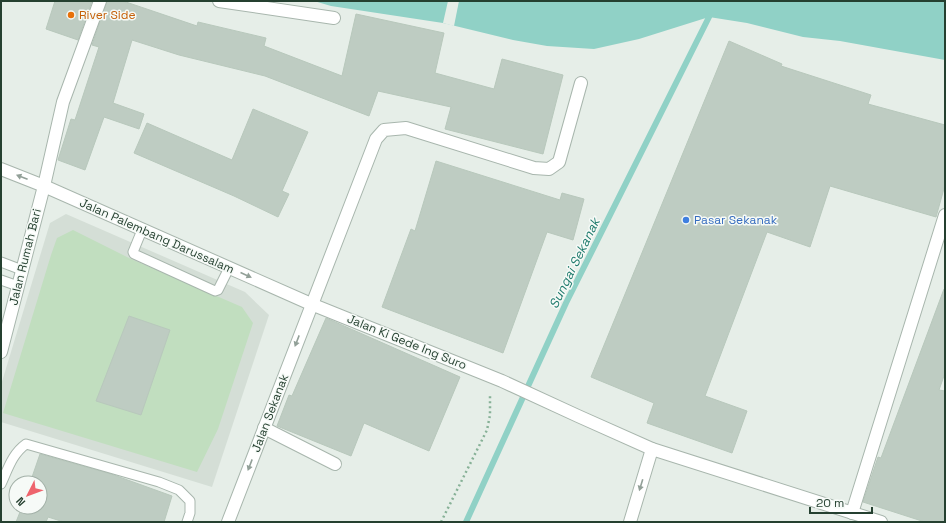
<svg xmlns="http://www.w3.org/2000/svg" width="946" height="523" viewBox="0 0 946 523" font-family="'Space Grotesk',sans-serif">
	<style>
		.built { fill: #d4ded6 }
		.green { fill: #c1debf }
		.water { fill: #90d1c6 }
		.pier { fill: #e6eee8 }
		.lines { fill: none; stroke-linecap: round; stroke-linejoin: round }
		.stream { stroke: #90d1c6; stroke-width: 6 }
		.building { fill: #beccc2; stroke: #b8c8bc }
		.service-casing { stroke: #a8b6ad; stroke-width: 11 }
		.pedestrian-casing { stroke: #a8b6ad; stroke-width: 14 }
		.minor-casing { stroke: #a8b6ad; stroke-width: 14 }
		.tertiary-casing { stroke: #a8b6ad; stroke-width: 14 }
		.path { stroke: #87b197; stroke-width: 2.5; stroke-dasharray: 2 3; stroke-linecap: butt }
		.service { stroke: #fff; stroke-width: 9 }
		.pedestrian { stroke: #fff; stroke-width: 12 }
		.minor { stroke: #fff; stroke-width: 12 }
		.tertiary { stroke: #fff; stroke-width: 12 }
		.oneway { fill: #92a098 }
		.food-dot { fill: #e8710a; stroke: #f6faf7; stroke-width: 1.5 }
		.shop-dot { fill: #3f7fe0; stroke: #f6faf7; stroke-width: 1.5 }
		.labels { text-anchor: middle; stroke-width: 3; stroke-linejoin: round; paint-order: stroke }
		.food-label { font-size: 12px; fill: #c56008; stroke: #f6faf7; text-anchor: start }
		.shop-label { font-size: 12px; fill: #366cbe; stroke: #f6faf7; text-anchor: start }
		.street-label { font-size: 12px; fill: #254030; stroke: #f6faf7 }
		.water-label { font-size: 13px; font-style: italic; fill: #207b6d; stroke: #f6faf7 }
	</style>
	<rect width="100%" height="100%" fill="#e6eee8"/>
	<path class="built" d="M66,214L245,292L269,315L212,487L1,422V385L50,223Z"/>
	<path class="green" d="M73,230L131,259L242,307L253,323L218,429L197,472L3,413L51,255L57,238Z"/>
	<path class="water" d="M314,1H945V60L840,41L803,37L747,23L709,17L639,39L594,49L547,46L513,40L443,23L331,6Z"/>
	<path class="pier" d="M448,1H459L454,26L443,23Z"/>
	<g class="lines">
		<path class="stream" d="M466,522L566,303L709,17"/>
	</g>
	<g class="building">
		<path d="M55,1H92L78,40L46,29Z"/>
		<path d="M107,1H123L197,26L198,22L266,38L264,46L342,76L356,14L444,33L435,73L494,89L502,59L563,75L543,154L445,129L451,107L378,91L369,116L265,76L179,55L132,40L113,103L144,114L139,129L104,117L85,170L58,160L71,119L75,120L99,47L92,45Z"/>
		<path d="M729,41L782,64L781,66L871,95L868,104L945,125V185L936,217L830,186L810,247L767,232L705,396L747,411L732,453L647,423L654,403L591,377Z"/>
		<path d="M253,109L308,132L282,191L289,194L278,217L234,196L134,153L147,123L232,160Z"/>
		<path d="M436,161L560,200L562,193L584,199L573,240L547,232L503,353L382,307L411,229L415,231Z"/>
		<path d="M944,289L945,290V373L939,390L945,391V522H925L863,502L878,457L881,458Z"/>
		<path d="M129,316L170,330L141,415L96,401Z"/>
		<path d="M326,318L460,377L429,451L364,423L351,456L277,426L289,395L292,396Z"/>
		<path d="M40,454L111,474L172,496L164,522H64L48,517L46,522H16L22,507H40V483H30Z"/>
	</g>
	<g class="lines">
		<g class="service-casing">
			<g id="service">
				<path d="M142,230L133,252L134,254L215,291L218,290L229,268"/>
				<path d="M1,262L22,270"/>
				<path d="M1,280L18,286"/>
				<path d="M1,484C8,469 12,454 26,444L159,482L179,490L190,501V513L187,522"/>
			</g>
		</g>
		<g class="pedestrian-casing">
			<path id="pedestrian" d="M1,169L44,186"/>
		</g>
		<g class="minor-casing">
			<g id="minor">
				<path d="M219,1L334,18"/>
				<path d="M44,186L63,102L100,1"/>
				<path d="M264,428L335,464"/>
				<path d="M852,513L945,215"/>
				<path d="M228,522L376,139L384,130L406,128L534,168L549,169L559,162L581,83"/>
				<path d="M630,522L652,449"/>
			</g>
		</g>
		<g class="tertiary-casing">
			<path id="tertiary" d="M1,352L44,186L311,304L502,381L578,416L652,449L881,522"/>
		</g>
		<path class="path" d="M441,522L487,430L490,415V395"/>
		<use href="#service" class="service"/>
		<use href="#pedestrian" class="pedestrian"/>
		<use href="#minor" class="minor"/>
		<use href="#tertiary" class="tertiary"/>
	</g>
	<defs><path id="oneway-solid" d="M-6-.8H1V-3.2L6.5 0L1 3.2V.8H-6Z"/></defs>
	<g class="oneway">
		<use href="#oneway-solid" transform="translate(22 177) rotate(-159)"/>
		<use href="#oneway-solid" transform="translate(246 275) rotate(24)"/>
		<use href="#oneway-solid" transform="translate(297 341) rotate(111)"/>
		<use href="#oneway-solid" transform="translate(250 465) rotate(111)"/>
		<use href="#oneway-solid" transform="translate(641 485) rotate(107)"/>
	</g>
	<circle class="food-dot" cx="71" cy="15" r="4"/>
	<circle class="shop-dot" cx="686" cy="220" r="4"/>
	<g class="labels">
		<g class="food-label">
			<text x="79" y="19">River Side</text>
		</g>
		<g class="shop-label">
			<text x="694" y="224">Pasar Sekanak</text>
		</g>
		<g class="street-label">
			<text transform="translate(157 236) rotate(24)" y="4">Jalan Palembang Darussalam</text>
			<text transform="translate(25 257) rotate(-76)" y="4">Jalan Rumah Bari</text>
			<text transform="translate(407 342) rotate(22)" y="4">Jalan Ki Gede Ing Suro</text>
			<text transform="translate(270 413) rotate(-69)" y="4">Jalan Sekanak</text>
		</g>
		<g class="water-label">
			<text transform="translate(574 263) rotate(-64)" y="5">Sungai Sekanak</text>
		</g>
	</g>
	<rect width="946" height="523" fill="none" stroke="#254030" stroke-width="4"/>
	<g transform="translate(28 495) rotate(228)"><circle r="19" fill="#f6faf7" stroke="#a2b0a7"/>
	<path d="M0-3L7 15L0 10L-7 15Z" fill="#ee646d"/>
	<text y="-6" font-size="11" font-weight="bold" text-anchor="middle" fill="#254030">N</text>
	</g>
	<path d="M810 507v6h62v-6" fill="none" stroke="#254030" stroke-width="2"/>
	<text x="816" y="507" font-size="12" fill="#254030" stroke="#f6faf7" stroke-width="3" paint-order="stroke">20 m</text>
</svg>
